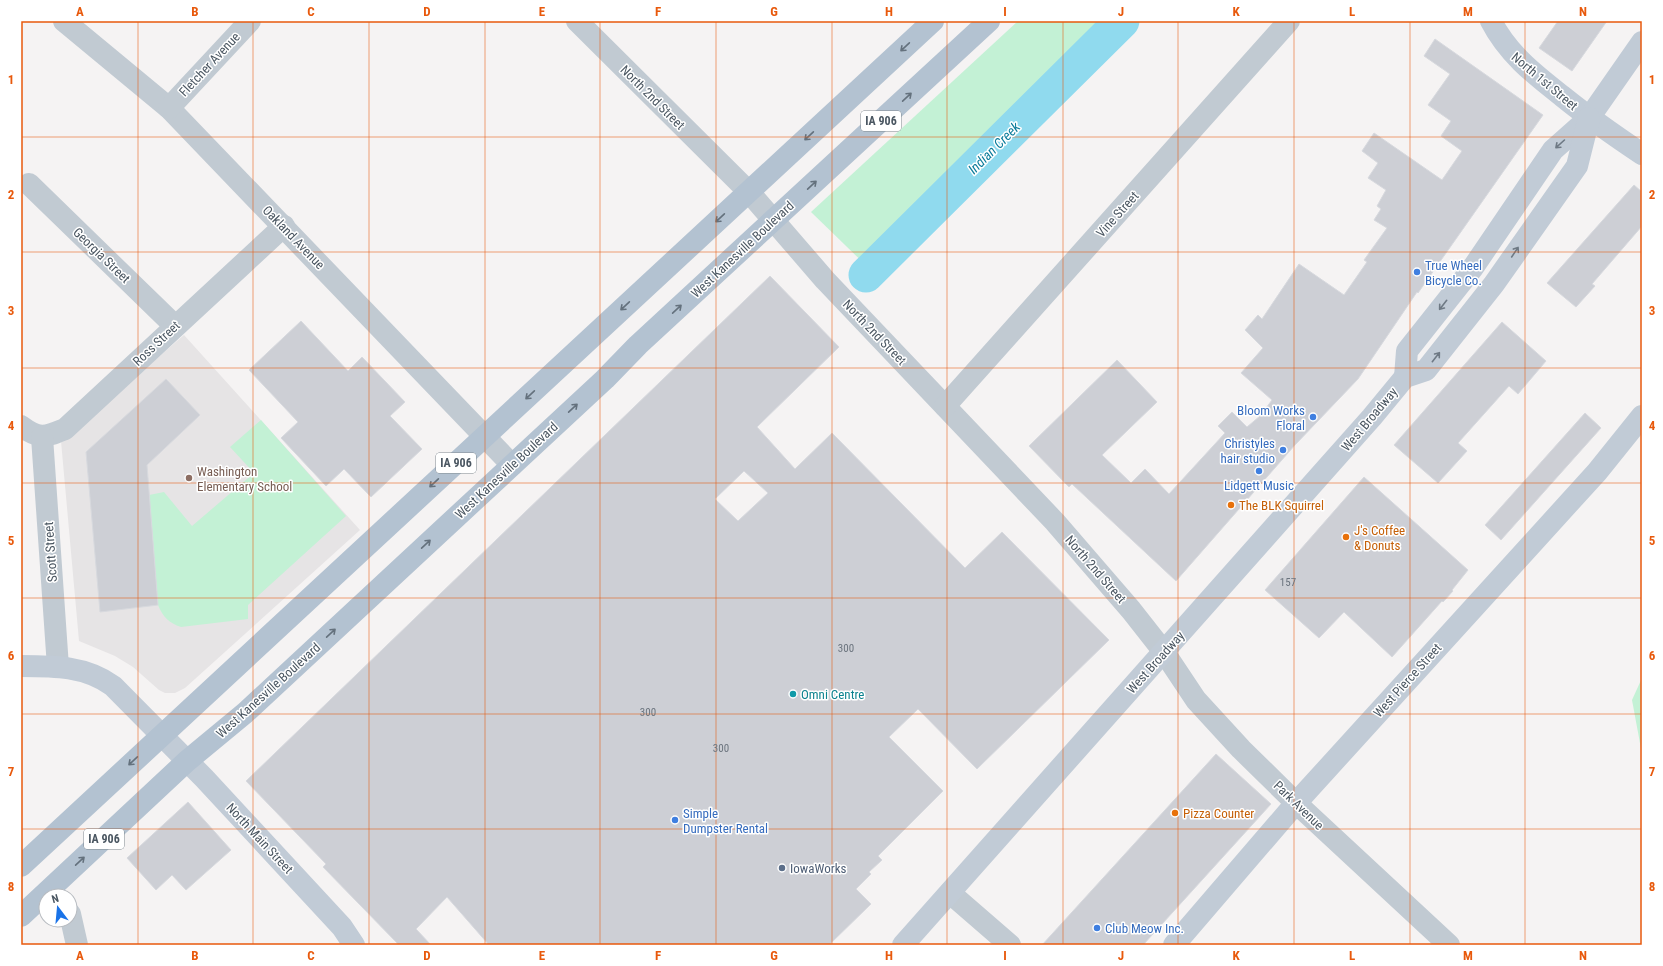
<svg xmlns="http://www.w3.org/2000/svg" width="1663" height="966" viewBox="0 0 1663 966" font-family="'Roboto Condensed',sans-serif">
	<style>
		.education { fill: #e6e4e5 }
		.green { fill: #c3f1d5 }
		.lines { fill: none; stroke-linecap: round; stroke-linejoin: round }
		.river { stroke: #90daee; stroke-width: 35 }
		.building { fill: #cdcfd5; stroke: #d7d9de; fill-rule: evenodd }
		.street { stroke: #c1cad2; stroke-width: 22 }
		.secondary { stroke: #c1cbd6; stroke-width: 22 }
		.primary { stroke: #b3c2d1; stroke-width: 22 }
		.oneway { stroke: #64717d }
		.oneway2 { stroke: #6e7984 }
		.grid { fill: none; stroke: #e8590c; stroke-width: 1; stroke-opacity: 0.55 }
		.shop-dot { fill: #3f7fe0; stroke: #fff; stroke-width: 1.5 }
		.education-dot { fill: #8d6e63; stroke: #fff; stroke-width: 1.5 }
		.food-dot { fill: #e8710a; stroke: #fff; stroke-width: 1.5 }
		.culture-dot { fill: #0f9aa8; stroke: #fff; stroke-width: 1.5 }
		.service-dot { fill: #5c6f8a; stroke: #fff; stroke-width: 1.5 }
		.labels { text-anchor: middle; stroke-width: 3; stroke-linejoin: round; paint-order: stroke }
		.number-label { font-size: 11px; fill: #6b747e }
		.shield { fill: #fff; stroke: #808990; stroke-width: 1 }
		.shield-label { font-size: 12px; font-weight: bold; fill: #4a5661 }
		.street-label { font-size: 13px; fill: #4a5661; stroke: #fff }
		.shop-label { font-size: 13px; fill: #366cbe; stroke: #fff; text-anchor: start }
		.education-label { font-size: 13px; fill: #785e54; stroke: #fff; text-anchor: start }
		.food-label { font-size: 13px; fill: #c56008; stroke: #fff; text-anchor: start }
		.culture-label { font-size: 13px; fill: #0d838f; stroke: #fff; text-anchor: start }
		.service-label { font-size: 13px; fill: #4e5e75; stroke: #fff; text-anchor: start }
		.water-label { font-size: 14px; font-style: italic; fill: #0c7c9b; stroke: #fff }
		.neatline { fill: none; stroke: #e8590c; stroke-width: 1.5 }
		.grid-label { font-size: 13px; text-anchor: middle; font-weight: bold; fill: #e8590c }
	</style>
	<rect width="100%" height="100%" fill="#f5f3f3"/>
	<path class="education" d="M184,335L360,530L185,688L175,693H165L159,690L133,667L115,656L79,641L61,441Z"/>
	<g class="green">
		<path d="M1018,21H1125L879,278L811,212Z"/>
		<path d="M261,420L346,516L248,605V619L181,627C169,623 163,617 158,605L149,495L164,492L192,526L254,473L230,447Z"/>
		<path d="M1642,678V754L1632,700Z"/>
	</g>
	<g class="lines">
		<path class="river" d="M866,275L1122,21"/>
	</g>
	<g class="building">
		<path d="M1558,21H1607L1572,71L1539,48Z"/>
		<path d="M1435,39L1543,115L1418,293L1417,292L1358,379L1295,445L1176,581L1072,484L1069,487L1029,446L1117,360L1157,402L1102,455L1131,483L1145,469L1169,494L1225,433L1218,426L1232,412L1247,427L1260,416L1272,400L1241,373L1263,348L1245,330L1258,315L1262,319L1299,264L1344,295L1367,262L1364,260L1387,228L1374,220L1381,209L1377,206L1386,190L1368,178L1378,163L1362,151L1374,133L1442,180L1462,151L1441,136L1451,121L1428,105L1450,74L1424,56Z"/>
		<path d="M1634,185L1642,192V226L1592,284L1595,286L1576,307L1547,283Z"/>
		<path d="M770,276L839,347L757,427L795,469L832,433L965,568L1002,532L1109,640L977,769L918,709L889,737L943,791L878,856L882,860L869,872L871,874L856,889L871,904L829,945H489L447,897L416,929L431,945H399L323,867L326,864L246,781ZM744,471L768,493L738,521L715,499Z"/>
		<path d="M301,321L348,371L362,357L405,402L390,416L422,449L371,497L344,469L326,486L281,438L298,422L249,370Z"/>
		<path d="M1502,322L1546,361L1518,394L1509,386L1458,443L1467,451L1438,483L1394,445Z"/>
		<path d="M166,379L200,415L147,465L158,605L100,612L86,452Z"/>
		<path d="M1585,413L1601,428L1501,540L1485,525Z"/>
		<path d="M1364,477L1468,570L1452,590L1453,591L1443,602L1442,601L1392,657L1344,612L1319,638L1265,590Z"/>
		<path d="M1216,754L1271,804L1143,945H1042Z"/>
		<path d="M188,802L231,850L186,890L172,875L156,890L127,858Z"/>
	</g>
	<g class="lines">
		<g class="street">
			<path d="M64,21L169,108L512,465"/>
			<path d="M577,21L749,192L825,280L1055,522L1131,610L1164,652L1196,700L1241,749L1296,803L1449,945"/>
			<path d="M169,108L250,21"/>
			<path d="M29,184L175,326"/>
			<path d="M945,406L1289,21"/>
			<path d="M21,426C40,440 45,437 65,429L284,226"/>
			<path d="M42,437L58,667"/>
			<path d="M950,893L1010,945"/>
			<path d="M70,914L77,945"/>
		</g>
		<g class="secondary">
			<path d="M1491,21C1508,54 1534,74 1562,96C1588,117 1615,136 1642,154"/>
			<path d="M1405,377L1407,351L1472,269L1553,150L1589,118L1642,42"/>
			<path d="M21,666C54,666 86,666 113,686L204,778L342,927L354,945"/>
			<path d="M903,945L1372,417L1405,377L1426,370L1494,284L1577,166L1589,118"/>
			<path d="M1174,945L1296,803L1597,472L1642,416"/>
		</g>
		<g class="primary">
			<path d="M21,866L933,21"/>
			<path d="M21,916L187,761L245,713L605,379L638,345L989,21"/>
		</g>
	</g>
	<defs><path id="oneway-shaft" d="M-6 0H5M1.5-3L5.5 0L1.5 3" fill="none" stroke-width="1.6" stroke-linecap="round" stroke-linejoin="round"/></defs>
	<g class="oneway">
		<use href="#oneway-shaft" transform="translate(905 47) rotate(137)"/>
		<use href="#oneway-shaft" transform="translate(907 97) rotate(-43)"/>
		<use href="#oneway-shaft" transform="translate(809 136) rotate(137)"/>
		<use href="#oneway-shaft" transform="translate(812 185) rotate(-43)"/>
		<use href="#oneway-shaft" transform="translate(720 218) rotate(137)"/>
		<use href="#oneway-shaft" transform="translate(625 306) rotate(137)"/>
		<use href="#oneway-shaft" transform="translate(677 309) rotate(-43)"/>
		<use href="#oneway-shaft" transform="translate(530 395) rotate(137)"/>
		<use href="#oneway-shaft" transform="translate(573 408) rotate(-43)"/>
		<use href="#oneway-shaft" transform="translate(434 483) rotate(137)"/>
		<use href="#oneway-shaft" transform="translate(426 544) rotate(-43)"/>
		<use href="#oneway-shaft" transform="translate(331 633) rotate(-43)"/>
		<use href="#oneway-shaft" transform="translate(133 761) rotate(137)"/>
		<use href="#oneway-shaft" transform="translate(80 861) rotate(-43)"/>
	</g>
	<g class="oneway2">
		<use href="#oneway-shaft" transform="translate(1560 144) rotate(138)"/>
		<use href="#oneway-shaft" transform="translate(1515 252) rotate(-56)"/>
		<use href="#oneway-shaft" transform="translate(1443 305) rotate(128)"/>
		<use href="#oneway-shaft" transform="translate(1436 357) rotate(-52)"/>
	</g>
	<path class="grid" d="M138,21V945M253,21V945M369,21V945M485,21V945M600,21V945M716,21V945M832,21V945M947,21V945M1063,21V945M1178,21V945M1294,21V945M1410,21V945M1525,21V945M21,137H1642M21,252H1642M21,368H1642M21,483H1642M21,598H1642M21,714H1642M21,829H1642"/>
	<g class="shop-dot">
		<circle cx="1417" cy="272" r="4"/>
		<circle cx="1313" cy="417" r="4"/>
		<circle cx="1283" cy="450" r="4"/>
		<circle cx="1259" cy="471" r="4"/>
		<circle cx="675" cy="820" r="4"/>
		<circle cx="1097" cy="928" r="4"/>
	</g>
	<circle class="education-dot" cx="189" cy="478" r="4"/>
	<g class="food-dot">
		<circle cx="1231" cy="505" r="4"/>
		<circle cx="1346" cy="537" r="4"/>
		<circle cx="1175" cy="813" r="4"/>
	</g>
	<circle class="culture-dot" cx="793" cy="694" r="4"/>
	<circle class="service-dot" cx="782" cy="868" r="4"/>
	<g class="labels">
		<g class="number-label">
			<text x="1288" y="586">157</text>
			<text x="846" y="652">300</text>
			<text x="648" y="716">300</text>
			<text x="721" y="752">300</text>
		</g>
		<g class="shield">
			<rect x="861" y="111" width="40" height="20" rx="3"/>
			<rect x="436" y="453" width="40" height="20" rx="3"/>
			<rect x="84" y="829" width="40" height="20" rx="3"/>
		</g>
		<g class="shield-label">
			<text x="881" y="125">IA 906</text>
			<text x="456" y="467">IA 906</text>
			<text x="104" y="843">IA 906</text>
		</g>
		<g class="street-label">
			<text transform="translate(209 64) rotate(-47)" y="5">Fletcher Avenue</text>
			<text transform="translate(1545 81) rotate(40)" y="5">North 1st Street</text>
			<text transform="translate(653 97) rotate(45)" y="5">North 2nd Street</text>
			<text transform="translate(1117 214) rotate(-48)" y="5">Vine Street</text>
			<text transform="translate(294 237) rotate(46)" y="5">Oakland Avenue</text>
			<text transform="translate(742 249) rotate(-43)" y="5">West Kanesville Boulevard</text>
			<text transform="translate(102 255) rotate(44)" y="5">Georgia Street</text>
			<text transform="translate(875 332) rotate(46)" y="5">North 2nd Street</text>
			<text transform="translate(156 343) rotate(-43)" y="5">Ross Street</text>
			<text transform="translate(1369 419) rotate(-50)" y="5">West Broadway</text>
			<text transform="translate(506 470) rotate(-43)" y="5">West Kanesville Boulevard</text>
			<text transform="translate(50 552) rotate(-94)" y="5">Scott Street</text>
			<text transform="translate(1096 569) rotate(49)" y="5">North 2nd Street</text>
			<text transform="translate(1155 662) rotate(-48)" y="5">West Broadway</text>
			<text transform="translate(1407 680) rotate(-48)" y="5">West Pierce Street</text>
			<text transform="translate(268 690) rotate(-42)" y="5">West Kanesville Boulevard</text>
			<text transform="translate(1299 805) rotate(44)" y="5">Park Avenue</text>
			<text transform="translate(260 838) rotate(47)" y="5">North Main Street</text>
		</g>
		<g class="shop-label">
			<text x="1425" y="270">True Wheel<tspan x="1425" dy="15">Bicycle Co.</tspan></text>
			<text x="1305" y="415" text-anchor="end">Bloom Works<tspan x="1305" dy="15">Floral</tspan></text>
			<text x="1275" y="448" text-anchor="end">Christyles<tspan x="1275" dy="15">hair studio</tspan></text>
			<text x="1259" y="490" text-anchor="middle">Lidgett Music</text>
			<text x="683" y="818">Simple<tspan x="683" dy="15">Dumpster Rental</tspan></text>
			<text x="1105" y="933">Club Meow Inc.</text>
		</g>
		<g class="education-label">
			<text x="197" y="476">Washington<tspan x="197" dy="15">Elementary School</tspan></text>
		</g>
		<g class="food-label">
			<text x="1239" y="510">The BLK Squirrel</text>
			<text x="1354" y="535">J's Coffee<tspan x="1354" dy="15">&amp; Donuts</tspan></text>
			<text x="1183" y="818">Pizza Counter</text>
		</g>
		<g class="culture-label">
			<text x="801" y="699">Omni Centre</text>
		</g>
		<g class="service-label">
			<text x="790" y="873">IowaWorks</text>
		</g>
		<g class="water-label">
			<text transform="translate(994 148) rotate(-45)" y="5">Indian Creek</text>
		</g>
	</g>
	<rect width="1663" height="966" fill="none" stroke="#ffffff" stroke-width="44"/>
	<g transform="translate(58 908) rotate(344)"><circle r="19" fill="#ffffff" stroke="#b7bbc0"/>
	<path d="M0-3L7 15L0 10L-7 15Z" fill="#1a73e8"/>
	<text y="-6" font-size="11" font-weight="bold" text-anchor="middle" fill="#4a5661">N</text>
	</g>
	<rect x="22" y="22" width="1619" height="922" class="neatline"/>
	<g class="grid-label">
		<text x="80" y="16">A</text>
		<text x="195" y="16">B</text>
		<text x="311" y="16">C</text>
		<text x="427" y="16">D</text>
		<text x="542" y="16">E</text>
		<text x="658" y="16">F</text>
		<text x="774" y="16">G</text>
		<text x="889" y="16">H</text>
		<text x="1005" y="16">I</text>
		<text x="1121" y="16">J</text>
		<text x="1236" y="16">K</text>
		<text x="1352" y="16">L</text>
		<text x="1468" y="16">M</text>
		<text x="1583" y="16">N</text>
		<text x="11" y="84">1</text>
		<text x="1652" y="84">1</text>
		<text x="11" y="199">2</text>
		<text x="1652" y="199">2</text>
		<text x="11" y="315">3</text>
		<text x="1652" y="315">3</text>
		<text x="11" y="430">4</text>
		<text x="1652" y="430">4</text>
		<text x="11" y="545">5</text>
		<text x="1652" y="545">5</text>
		<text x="11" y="660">6</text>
		<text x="1652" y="660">6</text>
		<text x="11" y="776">7</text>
		<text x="1652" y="776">7</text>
		<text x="11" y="891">8</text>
		<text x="1652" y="891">8</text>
		<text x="80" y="960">A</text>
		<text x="195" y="960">B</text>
		<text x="311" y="960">C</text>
		<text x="427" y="960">D</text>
		<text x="542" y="960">E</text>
		<text x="658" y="960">F</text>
		<text x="774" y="960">G</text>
		<text x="889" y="960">H</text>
		<text x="1005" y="960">I</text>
		<text x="1121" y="960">J</text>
		<text x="1236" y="960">K</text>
		<text x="1352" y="960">L</text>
		<text x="1468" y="960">M</text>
		<text x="1583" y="960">N</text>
	</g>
</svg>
